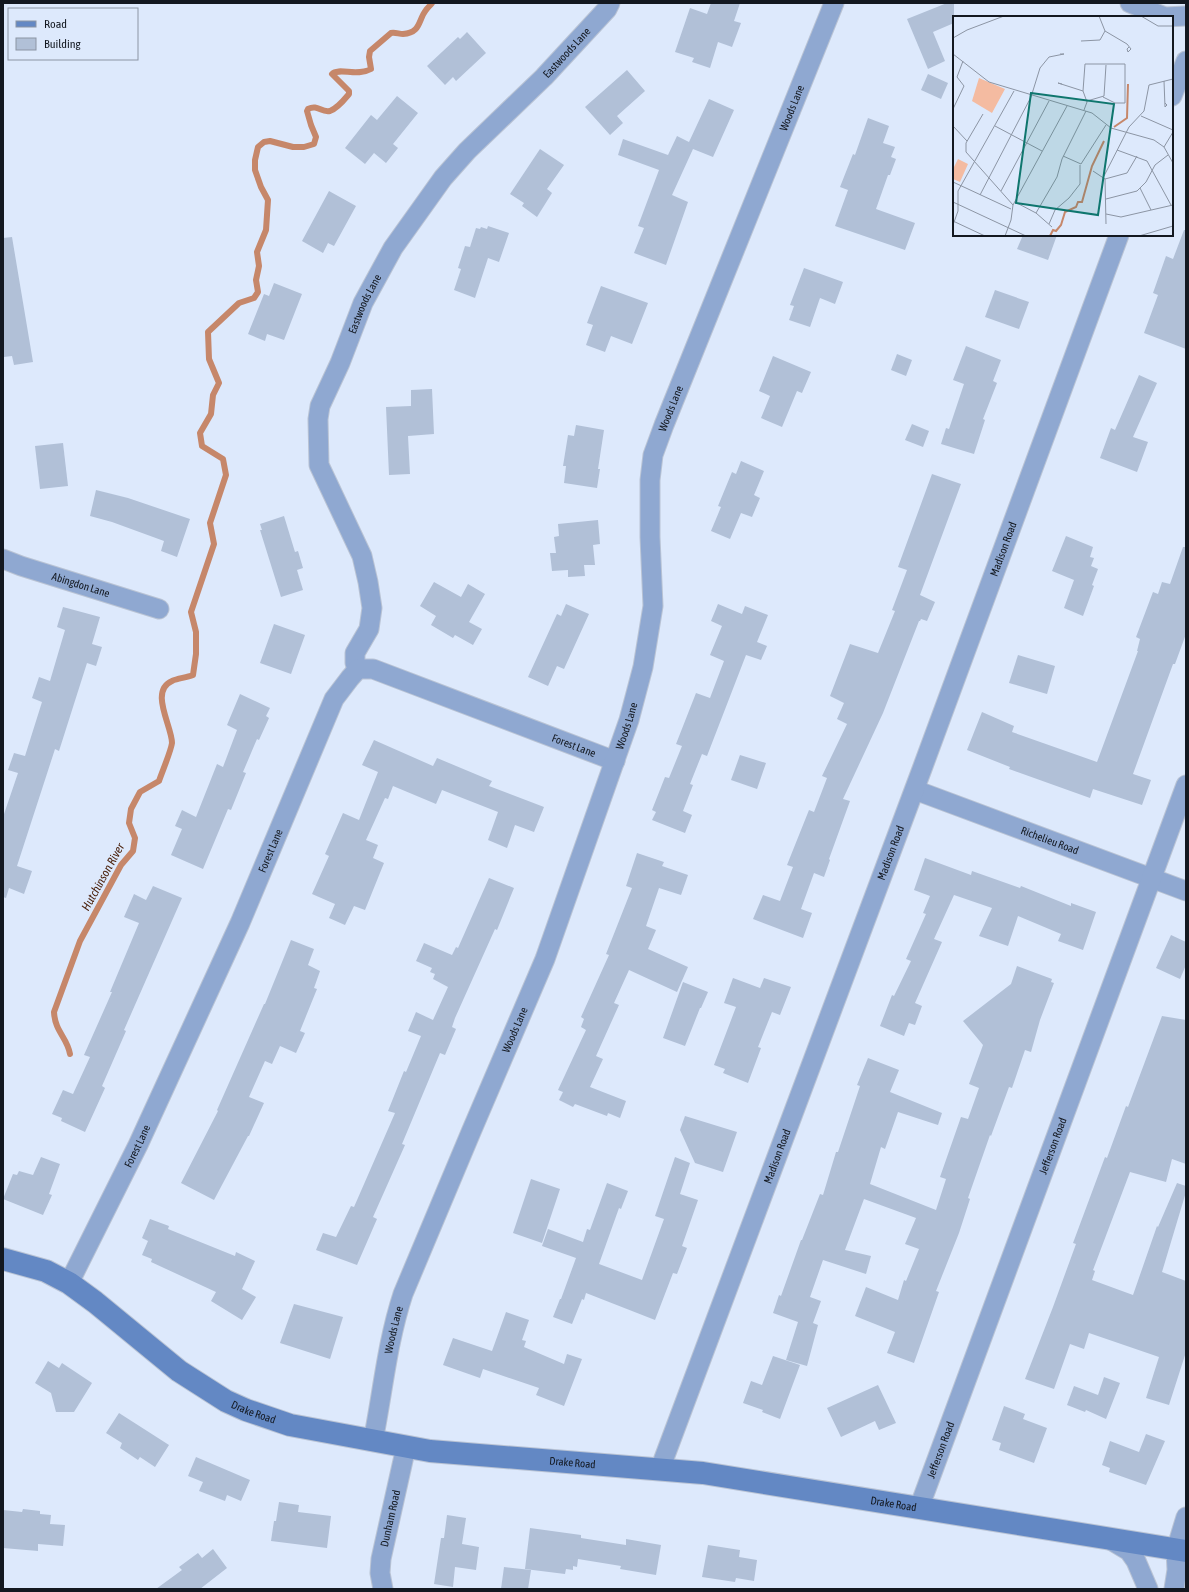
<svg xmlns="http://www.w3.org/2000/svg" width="1189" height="1592" viewBox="0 0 1189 1592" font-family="'Asap Condensed',sans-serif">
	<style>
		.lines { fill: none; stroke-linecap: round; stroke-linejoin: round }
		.stream { stroke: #c6876a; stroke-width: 6 }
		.building { fill: #b1c0d7 }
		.street-casing { stroke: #b9c3d4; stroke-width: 21 }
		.secondary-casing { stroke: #b9c3d4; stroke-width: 24 }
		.street { stroke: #8fa8d1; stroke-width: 19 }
		.secondary { stroke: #6388c4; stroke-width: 22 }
		.labels { text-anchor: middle; stroke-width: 4; stroke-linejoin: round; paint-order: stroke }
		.street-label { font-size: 11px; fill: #131820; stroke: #dde9fc }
		.water-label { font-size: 12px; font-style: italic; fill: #4b220d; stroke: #dde9fc }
		.inset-river { fill: none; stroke: #c6876a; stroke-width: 2 }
		.inset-road { fill: none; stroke: #8c95a4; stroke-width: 1 }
		.view { fill: #0f766e; fill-opacity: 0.15; stroke: #0f766e; stroke-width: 2 }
		.inset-edge { fill: none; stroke: #131820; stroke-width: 2 }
	</style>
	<rect width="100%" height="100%" fill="#dde9fc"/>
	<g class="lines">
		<path class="stream" d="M70,1054C67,1037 55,1032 54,1012L80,941L121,865L133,851L135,838L129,823L131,809L140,792L159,781C162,772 171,751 172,743C172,726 149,691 172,681C178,678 186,678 193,675L196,654V632L191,612L214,544L210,523L226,475L223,459L202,446L200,433L211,414L213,395L219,383L209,359L208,332L239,303L254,298L258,292L256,280L259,266L257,252L266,230L268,200L261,187L255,170V160L258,147L264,142L270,141L293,147H304L314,144L316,137L311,125L307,111L308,109C318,104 321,113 330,111C338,108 344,100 349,94V91L332,74C339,67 357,77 371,69L369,57L370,51L391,33C395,32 399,34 403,34C421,33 418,20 426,10C428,7 430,6 432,3"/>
	</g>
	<g class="building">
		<path d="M711,3H740L734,21L741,23L732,47L718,42L710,68L692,62L694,58L675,52L690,8L707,14Z"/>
		<path d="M947,3H954V23L933,32L945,61L928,69L907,19Z"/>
		<path d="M467,32L486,53L456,81L453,77L445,85L427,66L458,37L460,39Z"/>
		<path d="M627,70L645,91L617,116L623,123L610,135L585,107Z"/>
		<path d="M928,74L948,83L941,99L921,90Z"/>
		<path d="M397,96L418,113L393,144L398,148L386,163L374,153L365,164L345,148L371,115L377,120Z"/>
		<path d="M709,99L734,110L713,157L693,149L672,195L688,202L666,265L634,253L644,228L638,226L659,170L618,155L623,139L668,155L677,136L689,142Z"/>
		<path d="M868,118L889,126L883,143L895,147L891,157L896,159L890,175H888L876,209L915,223L905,250L835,226L848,190L840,187L853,154L855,155Z"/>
		<path d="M540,149L564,165L547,189L552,193L537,217L522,206L524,203L510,194Z"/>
		<path d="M329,191L356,206L334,246L328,243L323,253L302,241Z"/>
		<path d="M488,226L509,233L499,262L488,258L475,298L454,290L461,269L458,268L465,246L470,247L476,228L480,229L481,227L487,229Z"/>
		<path d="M1184,230H1186V349L1144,333L1158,295L1153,293L1166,256L1173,259Z"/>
		<path d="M1023,235H1057L1048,260L1017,249Z"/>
		<path d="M12,237L33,362L14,365L12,356L4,357L3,348V238Z"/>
		<path d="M804,268L843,282L835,304L820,298L810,327L789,320L794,306L790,305Z"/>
		<path d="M274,283L302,294L284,340L267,334L265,341L248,334L264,294L269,296Z"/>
		<path d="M601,286L648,303L632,344L611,336L605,352L586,345L593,325L587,323Z"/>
		<path d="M995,290L1029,302L1019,329L985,317Z"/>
		<path d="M966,346L1001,360L993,381L997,383L983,419L985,420L974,454L941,444L946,428L949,429L964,384L953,380Z"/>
		<path d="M897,354L912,360L906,376L891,370Z"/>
		<path d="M773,356L811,372L802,393L797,391L782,427L761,418L770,396L759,391Z"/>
		<path d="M1139,375L1157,383L1133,437L1148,442L1137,472L1100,458L1111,428L1115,430Z"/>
		<path d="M432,389L434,434L408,436L410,474L389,475L386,407L411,406V390Z"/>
		<path d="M912,424L929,431L923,447L905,440Z"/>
		<path d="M576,425L604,430L598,469H600L597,488L564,483L566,466H563L568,435L574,436Z"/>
		<path d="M63,443L68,486L40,489L35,446Z"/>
		<path d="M741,461L764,471L754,495L760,498L752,517L741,513L730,539L711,531L721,507L718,506L732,472L736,474Z"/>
		<path d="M932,474L961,484L920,595L935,602L927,621L921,619L920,621H919L883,713L843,799L850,801L829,859L830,860L824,877L814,873L801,909L812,913L803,938L753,919L763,895L780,901L793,867L787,865L809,810L814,812L827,778L822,776L847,724L837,719L844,703L830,696L850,644L878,653L895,611L892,610L907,570L898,567Z"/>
		<path d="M96,490L128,498L190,519L177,557L161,551L164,541L112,522L90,516Z"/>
		<path d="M284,516L295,552L298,551L303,568L297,570L303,590L281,597L260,530H262L260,524Z"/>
		<path d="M598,520L600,544L593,545L595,565H584L585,576L568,577V570L552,571L550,553H556L554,537L559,536L558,524Z"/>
		<path d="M1066,536L1093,547L1090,557L1094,558L1091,566L1098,569L1092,585L1094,586L1083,616L1064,608L1074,580L1052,571Z"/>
		<path d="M1183,547H1186V634L1175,664H1173L1133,774L1151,780L1142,805L1093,789L1090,798L1009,769L1010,767L967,750L982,712L1014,726L1012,732L1097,762L1138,651H1137L1140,639L1136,637L1153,592L1158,594L1162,582L1170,584Z"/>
		<path d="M434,582L461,597L468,584L485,594L469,622L482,629L473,645L455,635L453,638L431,625L436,616L420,606Z"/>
		<path d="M566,604L589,614L564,669L557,666L548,686L528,677L557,614L561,616Z"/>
		<path d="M718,604L742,614L745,606L768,615L757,642L767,646L761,660L746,655L707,756L702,754L690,784L693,785L683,811L692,815L685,833L652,820L656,812L652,810L665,777L669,778L682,746L676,744L696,693L710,698L724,661L710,655L722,626L711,621Z"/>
		<path d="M63,607L100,617L92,644L102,647L96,666L87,663L59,751L55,749L17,866L32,871L24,894L9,888L6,898L3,897V817L18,773L8,770L14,753L25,756L42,702L32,698L39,677L50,681L65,630L57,627Z"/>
		<path d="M274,624L305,635L291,674L260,663Z"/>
		<path d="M1018,655L1055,666L1047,694L1009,683Z"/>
		<path d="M240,694L270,708L266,716L269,718L259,740L257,739L243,772L246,773L231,810L228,809L203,869L171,855L182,829L175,826L182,810L196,817L217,764L223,767L237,730L227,725Z"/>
		<path d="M374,740L433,766L437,758L492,781L489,786L544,807L534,832L515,825L507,848L488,840L498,812L442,790L436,804L393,786L388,799L385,798L366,840L378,845L373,858L384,863L365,910L354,906L345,925L329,918L335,904L312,894L329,856L325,854L343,813L359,820L378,772L362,765Z"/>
		<path d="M740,755L766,763L757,789L731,780Z"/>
		<path d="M637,853L664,862L662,866L688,875L681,895L659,888L646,926L656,930L648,949L688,967L677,992L629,970L614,1003L619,1005L596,1056L603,1059L590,1087L626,1101L620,1118L608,1113L607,1116L575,1104L573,1107L559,1100L563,1092L558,1090L586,1030L581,1027L584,1019L581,1017L609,955L606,954L632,888L626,886Z"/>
		<path d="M925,858L971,875L972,871L1020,888L1021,886L1071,906V903L1096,912L1083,950L1058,941L1061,934L1018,916L1008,946L979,936L992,908L954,895L934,939L942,942L915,1003L922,1006L915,1025L909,1023L904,1036L880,1026L892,995L894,996L911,961L906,959L926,914L923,913L930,896L914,890Z"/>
		<path d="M489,878L514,888L497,930L495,929L455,1018L452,1027L456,1029L445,1055L440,1053L402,1144L405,1145L373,1217L377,1219L357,1265L316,1250L323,1233L336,1237L351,1206L354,1207L395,1113L388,1111L404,1071L406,1072L421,1036L408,1031L416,1012L433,1020L448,987L433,979L435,974L430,972L432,968L416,961L424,943L452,955L456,947L458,948Z"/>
		<path d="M153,886L182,898L124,1030L126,1031L102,1086L105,1088L85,1132L61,1121L62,1118L52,1114L63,1090L73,1094L90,1057L84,1055L112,992H110L139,923L124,917L134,894L146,900Z"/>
		<path d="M1171,935L1186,942V965L1180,979L1156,968Z"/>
		<path d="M291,940L314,949L308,965L320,971L314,988L317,989L300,1031L305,1033L296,1053L280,1046L272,1064L265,1061L249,1097L264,1103L249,1136H248L214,1200L181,1183L218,1111L217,1110L264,1004H265Z"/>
		<path d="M1017,966L1052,979L1051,982L1054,983L1040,1020L1031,1052L1025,1050L1012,1088L1009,1087L991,1136L990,1135L968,1198L970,1199L959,1233L936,1291L939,1292L914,1363L887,1353L895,1332L855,1316L866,1287L898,1300L904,1280L906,1281L919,1249L905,1244L916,1218L864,1199L845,1250L871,1256L866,1274L823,1260L810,1297L821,1301L813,1323L818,1325L807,1366L786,1360L798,1322L773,1313L779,1295L781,1296L801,1240H802L820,1194L823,1195L836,1152H838L860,1086L857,1085L868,1058L899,1070L890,1092L942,1113L938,1125L898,1112L885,1149L881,1147L870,1184L936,1210L946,1179L940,1177L961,1117L968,1119L979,1088L969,1084L983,1045L963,1021L1011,984Z"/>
		<path d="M733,978L760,988L764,978L791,987L780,1015L772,1012L758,1047L761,1048L748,1083L723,1073L725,1069L714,1065L736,1007L724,1003Z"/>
		<path d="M683,982L708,992L701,1008H700L685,1046L663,1038Z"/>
		<path d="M1162,1016L1186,1020V1164L1172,1159L1166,1182L1130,1172L1093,1270L1095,1271L1092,1280L1133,1295L1157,1226L1158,1227L1177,1183L1186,1186V1192L1162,1272L1186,1281V1352L1169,1405L1146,1398L1159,1357L1089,1333L1084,1349L1070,1344L1054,1389L1025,1379L1053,1307L1076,1244L1073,1243L1105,1157L1107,1158L1126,1106L1128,1107Z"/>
		<path d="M685,1116L737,1132L723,1172L695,1163L680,1130Z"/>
		<path d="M41,1157L60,1164L49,1194L52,1195L43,1215L3,1199L13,1174L17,1175L19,1171L33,1175Z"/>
		<path d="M675,1157L690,1163L680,1194L698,1200L682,1246L687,1248L677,1274L673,1273L655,1320L586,1293L584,1300L582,1299L572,1324L553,1317L560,1299H561L576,1258L542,1246L548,1229L583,1242L587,1229L590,1230L607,1183L628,1191L621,1209L619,1208L599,1264L642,1280L664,1219L655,1216Z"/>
		<path d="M531,1179L560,1189L542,1243L513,1233Z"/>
		<path d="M150,1219L169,1226L168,1229L235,1256L236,1252L255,1261L242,1289L256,1297L242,1320L211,1301L216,1292L151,1262L152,1259L142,1255L148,1241L142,1238Z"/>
		<path d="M294,1304L343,1317L330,1359L280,1343Z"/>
		<path d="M506,1312L529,1320L522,1340L526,1341L524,1347L564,1364L567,1354L582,1359L564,1406L536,1395L539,1388L483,1369L480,1378L443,1365L453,1338L492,1351Z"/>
		<path d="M773,1356L800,1365L780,1419L762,1412L763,1410L743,1403L751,1381L762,1385Z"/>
		<path d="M48,1361L59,1368L62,1363L92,1383L74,1412H56L51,1393L35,1383Z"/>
		<path d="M1104,1377L1120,1383L1106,1419L1086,1410L1085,1412L1067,1405L1074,1386L1098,1395Z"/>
		<path d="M878,1385L896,1423L879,1430L875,1421L841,1437L827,1408Z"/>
		<path d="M1004,1406L1025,1414L1023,1419L1047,1428L1034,1463L999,1450L1001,1443L992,1440Z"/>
		<path d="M119,1413L169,1445L155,1467L140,1457L138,1460L120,1448L122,1443L106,1433Z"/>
		<path d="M1146,1434L1165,1441L1146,1485L1109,1472L1110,1468L1102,1465L1110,1441L1139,1452Z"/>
		<path d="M196,1457L250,1480L241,1501L227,1495L225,1501L199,1491L203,1482L188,1476Z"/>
		<path d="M279,1502L299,1505L298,1512L331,1516L327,1548L271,1541L274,1521H276Z"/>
		<path d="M23,1509L40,1511V1514L51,1515L50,1524L65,1525L63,1546L38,1544V1551L3,1548V1510L22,1512Z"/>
		<path d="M447,1515L466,1518L462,1544L479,1547L476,1570L455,1567L453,1587L434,1584L441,1538H444Z"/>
		<path d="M530,1528L581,1535V1538L626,1545V1539L661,1545L656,1575L620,1569L621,1566L578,1559L577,1567L573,1566V1570L566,1569L565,1574L525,1569Z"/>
		<path d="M708,1545L740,1550L739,1557L757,1560L754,1581L736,1578L735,1582L702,1577Z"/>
		<path d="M213,1549L227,1568L200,1589H156L182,1570L179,1567L198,1553L202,1558Z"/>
		<path d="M504,1567L531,1570L528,1589H501Z"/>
	</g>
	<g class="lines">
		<g class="street-casing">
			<g id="street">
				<path d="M1130,3L1165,17L1186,16"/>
				<path d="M1172,96L1186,61"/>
				<path id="s1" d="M3,559L21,566L159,609"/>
				<path id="s2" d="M358,669L355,663V653L369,629L372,608L368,582L362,556L319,465L318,419L320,406L340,363L363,303L393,248L443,178L467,151L544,77L607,9L610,3"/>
				<path id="s3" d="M915,790L1186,891"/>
				<path id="s4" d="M69,1283L138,1145L240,923L334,699L350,678L358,669H373L615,761"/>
				<path id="s5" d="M373,1441C383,1391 387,1343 403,1294L471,1132L545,959L629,720L643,667L653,606L650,537V480L653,455L664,425L834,3"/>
				<path id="s6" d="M660,1469L922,769L1119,235"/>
				<path id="s7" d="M919,1508L1186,785"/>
				<path d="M1109,1539L1129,1551L1136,1561L1148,1589"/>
				<path id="s8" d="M383,1589L380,1573L381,1559L406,1447"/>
				<path d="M1174,1589L1177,1570L1176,1550L1186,1517"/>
			</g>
		</g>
		<g class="secondary-casing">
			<g id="secondary">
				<path id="s9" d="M3,1259L46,1271L69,1283L95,1302L179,1371L226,1401L246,1410L290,1425L430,1451L703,1473L1186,1551"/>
			</g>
		</g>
		<use href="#street" class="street"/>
		<use href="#secondary" class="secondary"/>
	</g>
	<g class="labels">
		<g class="street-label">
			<text dy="4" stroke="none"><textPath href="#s2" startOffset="715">Eastwoods Lane</textPath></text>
			<text dy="4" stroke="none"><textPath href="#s5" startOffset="1409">Woods Lane</textPath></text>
			<text dy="4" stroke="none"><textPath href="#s2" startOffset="390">Eastwoods Lane</textPath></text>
			<text dy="4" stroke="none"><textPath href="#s5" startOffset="1085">Woods Lane</textPath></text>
			<text dy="4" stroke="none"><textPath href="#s6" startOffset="982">Madison Road</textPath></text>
			<text dy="4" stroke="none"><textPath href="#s1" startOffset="82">Abingdon Lane</textPath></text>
			<text dy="4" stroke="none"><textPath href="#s5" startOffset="761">Woods Lane</textPath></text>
			<text dy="4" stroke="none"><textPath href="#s4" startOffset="910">Forest Lane</textPath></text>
			<text dy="4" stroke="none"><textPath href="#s3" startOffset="144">Richelieu Road</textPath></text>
			<text dy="4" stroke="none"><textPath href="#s4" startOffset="477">Forest Lane</textPath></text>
			<text dy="4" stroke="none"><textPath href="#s6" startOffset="658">Madison Road</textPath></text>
			<text dy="4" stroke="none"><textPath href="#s5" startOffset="437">Woods Lane</textPath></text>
			<text dy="4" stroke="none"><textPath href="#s4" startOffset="153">Forest Lane</textPath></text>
			<text dy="4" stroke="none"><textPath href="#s7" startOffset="386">Jefferson Road</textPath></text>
			<text dy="4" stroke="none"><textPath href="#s6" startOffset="334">Madison Road</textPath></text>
			<text dy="4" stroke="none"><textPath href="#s5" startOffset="113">Woods Lane</textPath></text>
			<text dy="4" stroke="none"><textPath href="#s9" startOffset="297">Drake Road</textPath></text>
			<text dy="4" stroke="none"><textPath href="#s7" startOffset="62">Jefferson Road</textPath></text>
			<text dy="4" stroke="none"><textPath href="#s9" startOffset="621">Drake Road</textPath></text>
			<text dy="4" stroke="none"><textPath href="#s9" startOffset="945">Drake Road</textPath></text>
			<text dy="4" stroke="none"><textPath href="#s8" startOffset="72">Dunham Road</textPath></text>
		</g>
		<g class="water-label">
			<text transform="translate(103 877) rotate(-61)" y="4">Hutchinson River</text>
		</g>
	</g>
	<g transform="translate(953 16)">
		<rect width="220" height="220" fill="#dde9fc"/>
		<path d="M26,62L52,73L39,97L19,85ZM5,143L15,148L7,166L0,163V153Z" fill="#f4bba1"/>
		<path class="inset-river" d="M161,111L174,102L175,68M97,220L100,214L103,215L108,209L112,196L123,191L125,186H129L139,150L151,125"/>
		<path class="inset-road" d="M146,0L152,15L174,28L178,33L175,36L174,33L176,31M188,0L205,10H220M0,22L14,14L51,0M128,25L147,24L152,15M0,38L36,66L139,97L158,112L201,124L211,131L220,147M211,65L212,91L214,89L212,87M109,68L105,67L130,75M134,85L151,80L153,49M0,93L11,70L4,61L10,45M131,94L134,86L130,75L132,48H172V87H162L150,81M30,98L13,127V136L60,189M188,100L220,114M0,110L14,125M42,110L89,135M211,131L220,116M164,134L194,145L218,189M110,140L128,148L153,109M140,155L152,163L153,208M151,160L176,111L191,95L196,69L220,63M152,163L174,157L184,140M0,166L58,193M187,172L198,194M48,175L96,85M27,179L78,81L87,52L96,41L111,38H107M153,183L184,175L193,166L202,149L215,139M0,186L73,220M62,186L83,197L99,211M83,197L104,161L109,143L133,95M153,198L168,201L220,189M0,205L32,220M96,208L102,194L116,182L127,168V149M0,209L5,195V175L61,75M52,220L58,204L60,189L114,90M186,220L220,210"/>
		<path class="view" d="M78,77L161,88L145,199L63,187Z"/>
		<rect width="220" height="220" class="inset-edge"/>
	</g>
	<rect width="1189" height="1592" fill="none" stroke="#131820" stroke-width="8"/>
	<rect x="8" y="8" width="130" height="52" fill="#dde9fc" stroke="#8c95a4"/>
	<rect x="16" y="21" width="20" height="6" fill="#6388c4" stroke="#8c95a4"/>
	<text x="44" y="28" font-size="12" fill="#131820">Road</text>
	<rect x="16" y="38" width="20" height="12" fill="#b1c0d7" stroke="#8c95a4"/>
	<text x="44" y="48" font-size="12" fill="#131820">Building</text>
</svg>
